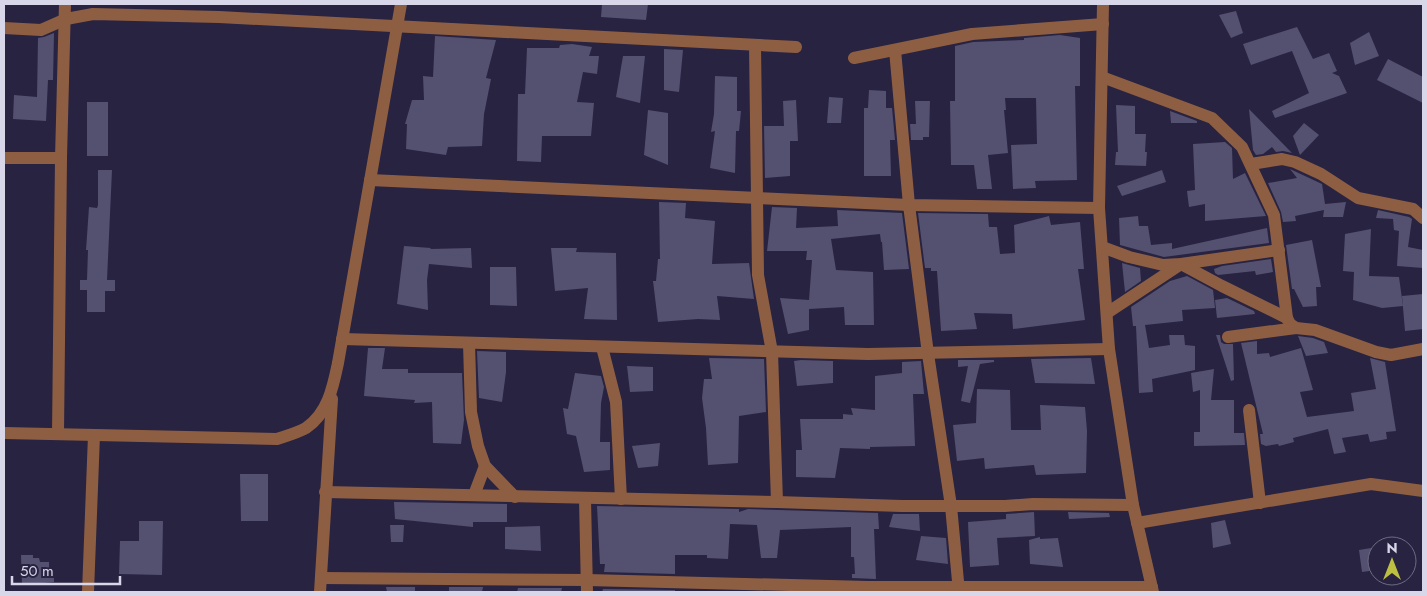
<svg xmlns="http://www.w3.org/2000/svg" width="1427" height="596" viewBox="0 0 1427 596" font-family="Jost,sans-serif">
	<style>
		.building { fill: #545070 }
		.lines { fill: none; stroke-linecap: round; stroke-linejoin: round }
		.minor { stroke: #8e5e43; stroke-width: 12 }
	</style>
	<rect width="100%" height="100%" fill="#282340"/>
	<g class="building">
		<path d="M602,4H648L646,20L601,17Z"/>
		<path d="M1236,11L1243,33L1231,38L1219,15Z"/>
		<path d="M1297,27L1313,59L1329,53L1337,71L1332,73L1339,76L1347,93L1275,118L1272,111L1309,93L1292,51L1251,65L1243,44Z"/>
		<path d="M1369,32L1379,56L1355,65L1350,43Z"/>
		<path d="M54,33L53,80H48L46,121L13,119L14,95L37,97L38,38L44,37Z"/>
		<path d="M1060,35L1080,38V86H1075L1077,180L1035,181L1036,188L1013,189L1011,145L1037,144L1036,98H1005L1006,110H1004L1008,153L988,155L992,189H977L974,165H951L950,101H955V46L973,42L1024,40V38Z"/>
		<path d="M435,36L496,40L486,78L491,79L484,114L482,146L448,147L446,155L406,149L407,124H405L412,100H424L423,76L433,77Z"/>
		<path d="M572,44L592,47L589,56H599L597,74L583,72L577,102L594,103L591,136H542L541,162L517,161L518,94H525L527,48H559L560,45Z"/>
		<path d="M664,49L683,50L679,92L664,90Z"/>
		<path d="M623,56H645L640,103L616,97Z"/>
		<path d="M1388,59L1423,77V103L1377,80Z"/>
		<path d="M715,76L737,77V111H741L739,131H736L735,173L710,168L715,131L711,132L714,114Z"/>
		<path d="M869,90L886,91V108H892L895,140H890L891,176H864V108H868Z"/>
		<path d="M829,97L843,98L841,123H827Z"/>
		<path d="M796,100L798,141H790V176L765,178L764,126H784L783,101Z"/>
		<path d="M915,101H930L929,137H923V140H911L910,124H916Z"/>
		<rect x="87" y="102" width="21" height="54"/>
		<path d="M1116,105L1135,106V134H1146L1145,152H1147L1146,166L1115,165L1116,152H1118Z"/>
		<path d="M1249,109L1288,149L1292,153L1283,151L1276,152L1272,147L1263,154L1256,155L1253,150Z"/>
		<path d="M648,110L668,113V165L644,155Z"/>
		<path d="M1170,111L1197,121V123H1171Z"/>
		<path d="M1304,123L1319,135L1300,155L1293,136Z"/>
		<path d="M1225,142L1232,148L1233,179L1245,173L1266,216L1205,221V204L1189,207L1187,191L1195,190L1193,144Z"/>
		<path d="M1290,169L1322,184L1325,204L1346,202L1343,217H1323L1324,210L1295,216L1296,221L1283,222L1281,212L1268,183L1297,178Z"/>
		<path d="M98,170H112L107,280H115V291H105V312H87V290H80V280H87L88,250H86L89,207L97,208L98,205Z"/>
		<path d="M1162,170L1166,182L1122,196L1117,186Z"/>
		<path d="M659,202L686,203L685,218L715,221L712,264L749,263L754,299L717,296L720,320L698,319L658,322L653,281H656L658,259H660Z"/>
		<path d="M772,207L797,208L796,228L838,226L837,210L902,213L909,269L884,270L882,242H881L880,234L831,239L836,270L873,272L874,325H845L844,307L809,309V330L788,334L780,298L809,300L812,260H806L807,251H767Z"/>
		<path d="M1378,210L1409,217L1412,219L1408,247L1423,250V268L1397,266L1399,231L1394,230L1393,219L1376,218Z"/>
		<path d="M918,213L988,214L989,227H997L1000,254L1015,253L1014,225L1049,216L1051,225L1080,222L1084,269H1078L1085,320L1013,329L1012,314L974,313L977,329L941,331L937,271H931V268H925Z"/>
		<path d="M1138,216L1139,226H1148L1151,245L1172,243V249L1267,228L1269,243L1164,257L1120,245L1119,218Z"/>
		<path d="M1371,229L1369,276L1399,277L1403,306L1382,308L1353,300L1354,272L1343,271L1345,234Z"/>
		<path d="M1312,240L1321,287H1316L1317,306L1303,307L1294,289H1292L1286,245Z"/>
		<path d="M404,246L431,248L430,249L471,248L472,268L429,264L427,280L428,310L397,304Z"/>
		<path d="M551,248H577L576,252L616,253L617,320L584,319L588,288L555,291Z"/>
		<path d="M1271,259L1273,272L1256,275L1255,271L1218,275L1215,273L1214,269L1222,266Z"/>
		<path d="M1122,263L1140,268L1141,281L1125,292Z"/>
		<path d="M490,267H516L517,306L490,305Z"/>
		<path d="M1187,276L1213,290L1215,308L1182,310L1183,321L1145,325L1149,348L1170,345L1169,335H1184L1185,345L1195,346V370L1152,379L1153,392L1139,393L1136,326H1133L1131,307L1170,281Z"/>
		<path d="M1423,294V329L1405,331L1402,296Z"/>
		<path d="M1227,298L1254,311L1255,314L1217,318L1215,300Z"/>
		<path d="M1216,335H1220L1221,342L1224,344H1233L1234,380L1231,381Z"/>
		<path d="M1298,336L1313,338L1324,342L1328,353L1306,356Z"/>
		<path d="M1257,341V354L1269,353L1270,357L1301,348L1313,390L1300,392L1307,417L1354,411L1351,393L1376,389L1370,358L1385,362L1396,431L1386,432L1387,439L1370,442L1368,434L1342,438L1346,452L1334,454L1328,429L1293,438L1294,442L1279,446L1278,444L1266,446L1261,444L1260,434H1263L1241,343Z"/>
		<path d="M368,348H385L382,369H408V373H462L464,420L461,444L433,443L432,402L414,403L415,400L364,396Z"/>
		<path d="M477,351L506,352V372L502,402L479,398Z"/>
		<path d="M709,358L764,359L766,412L739,416L738,463L708,465L706,428L702,398L704,379H712Z"/>
		<path d="M1091,358L1095,384L1035,383L1031,359Z"/>
		<path d="M801,360L833,361V383L797,386L794,361Z"/>
		<path d="M958,360H994V362L980,364L970,403L961,401L968,366L958,367Z"/>
		<path d="M921,361L924,394H913L915,446L870,447V449L840,448L835,478L796,477V450H802L800,419H843V414L853,415L851,408L875,410V376L902,373V362Z"/>
		<path d="M627,366L653,367V391L630,392Z"/>
		<path d="M1214,369L1211,400H1234V433H1244L1245,445L1194,446V432H1200V390L1193,392L1191,373Z"/>
		<path d="M575,373L601,376L604,387L601,403L600,442H610V470L584,472L576,436L567,434L563,408L568,409Z"/>
		<path d="M977,389L1010,390L1011,430H1041L1040,405L1085,407L1087,431L1086,473L1036,475L1034,465L985,469L984,458L957,461L953,425L976,423Z"/>
		<path d="M660,443L658,466L638,468L632,446Z"/>
		<path d="M240,474H268V521H241Z"/>
		<path d="M394,502L507,504V522H473V527L395,519Z"/>
		<path d="M597,506L739,509V512L748,509L878,513L879,529H874L876,579L852,578V574H855L854,557H851V527L780,530L777,558H761L757,525L730,524L728,559L707,558V555H675V574L604,572L605,564H600Z"/>
		<path d="M1034,512L1035,536L997,538L999,565L970,567L968,522L1006,519V514Z"/>
		<path d="M1068,512L1109,513L1110,517L1069,519Z"/>
		<path d="M893,514H919L920,531L889,527Z"/>
		<path d="M1225,520L1231,544L1213,548L1211,523Z"/>
		<path d="M139,521H163L162,575L119,574L120,541H139Z"/>
		<path d="M390,525H404L403,542H391Z"/>
		<path d="M540,526L541,551L505,549V527Z"/>
		<path d="M921,536L946,538L948,564L916,560Z"/>
		<path d="M1040,537V539L1058,538L1063,567L1030,564L1029,540Z"/>
		<path d="M1377,547V570L1362,572L1359,550Z"/>
		<path d="M21,555H33V558H39L40,562H49V570H54V582L22,585Z"/>
		<path d="M386,587H415V592H387Z"/>
		<path d="M449,587H483L482,592H449Z"/>
		<path d="M518,588H562L561,592H517Z"/>
		<path d="M603,589L675,590V592H602Z"/>
	</g>
	<g class="lines">
		<g class="minor">
			<path d="M1103,4L1099,208L1109,349L1133,505L1153,592"/>
			<path d="M4,28L41,30L66,19L93,14L219,17L796,47"/>
			<path d="M755,45L758,275L772,352L777,502"/>
			<path d="M895,50L909,205L928,354L951,506L959,592"/>
			<path d="M854,58L972,34L1103,24"/>
			<path d="M1102,77L1212,118L1242,147L1274,215L1287,318L1290,324L1296,328L1315,330L1376,352L1391,355L1423,349"/>
			<path d="M4,158H61"/>
			<path d="M1251,164L1282,159L1295,162L1321,174L1358,198L1413,209L1423,218"/>
			<path d="M370,180L909,205L1099,208"/>
			<path d="M1102,247L1129,257L1163,265L1181,264L1279,250"/>
			<path d="M1107,313L1181,264L1222,286L1287,318"/>
			<path d="M1228,337L1296,328"/>
			<path d="M342,339L868,354L1109,349"/>
			<path d="M469,343L471,412L478,446L485,466L515,497"/>
			<path d="M602,347L616,402L621,499"/>
			<path d="M1249,410L1260,503"/>
			<path d="M4,433L277,439C286,436 297,433 306,428C328,413 333,387 338,363L401,4"/>
			<path d="M58,434L61,158L65,4"/>
			<path d="M325,492L777,502L902,506H1005L1033,504L1133,505"/>
			<path d="M474,495L485,466"/>
			<path d="M585,499L587,592"/>
			<path d="M1137,523L1371,484L1423,491"/>
			<path d="M321,578L587,580L868,587H1152"/>
			<path d="M88,592L94,435"/>
			<path d="M320,592L332,399"/>
		</g>
	</g>
	<rect width="1427" height="596" fill="none" stroke="#d8d6e9" stroke-width="10"/>
	<g transform="translate(1392 561)"><circle r="24" fill="#282340" stroke="#6e6b84"/>
	<path d="M0-4L9 19L0 12L-9 19Z" fill="#bdbf43"/>
	<text y="-8" font-size="14" font-weight="bold" text-anchor="middle" fill="#d8d6e9">N</text>
	</g>
	<path d="M12 576v8h108v-8" fill="none" stroke="#d8d6e9" stroke-width="2.5"/>
	<text x="20" y="576" font-size="15" fill="#d8d6e9" stroke="#282340" stroke-width="4" paint-order="stroke">50 m</text>
</svg>
